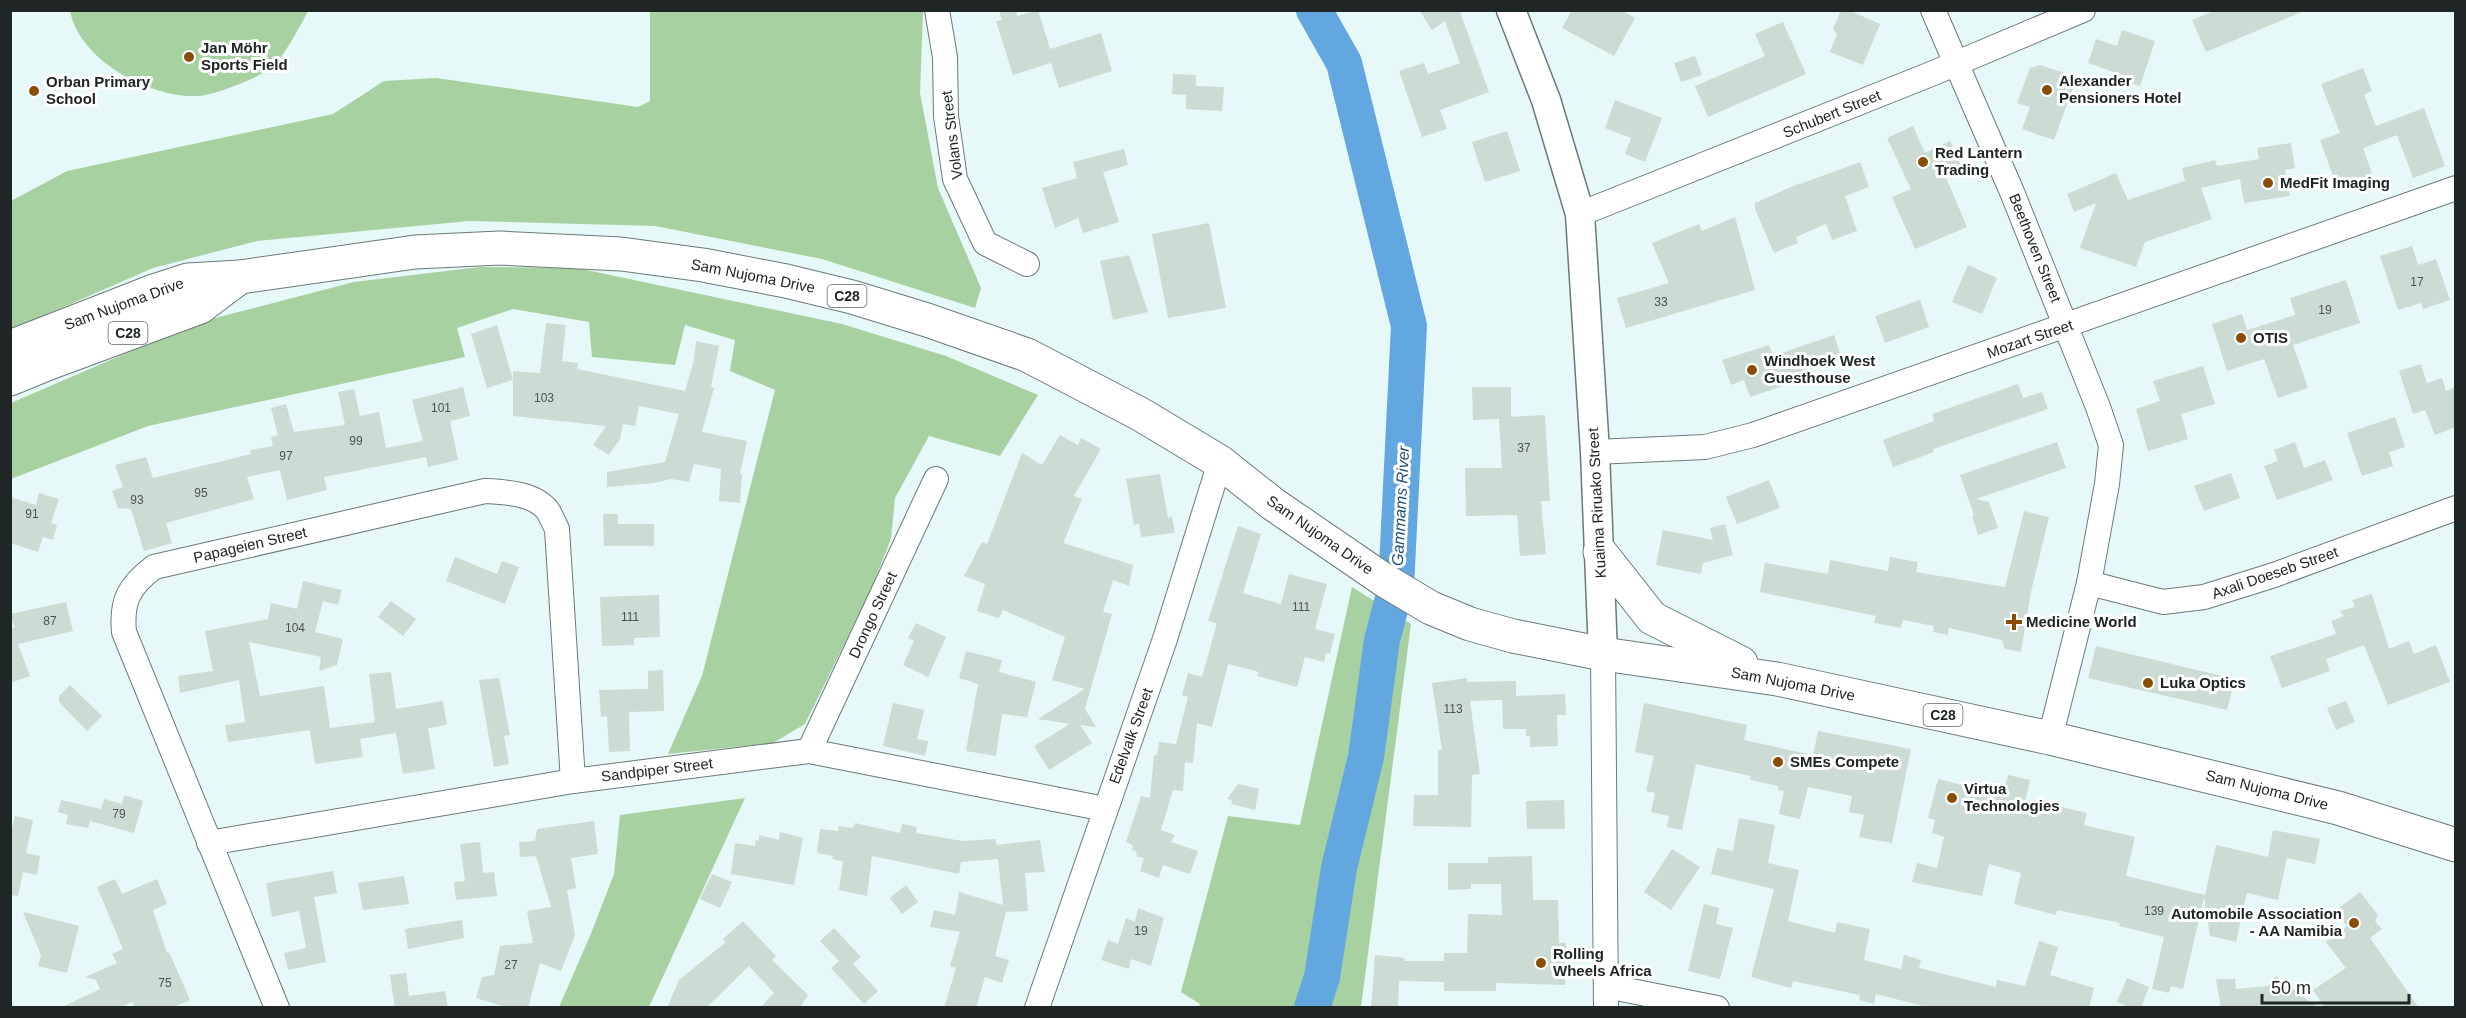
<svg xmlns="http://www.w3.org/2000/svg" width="2466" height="1018" viewBox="0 0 2466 1018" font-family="Helvetica,sans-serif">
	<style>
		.green { fill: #a8d1a1 }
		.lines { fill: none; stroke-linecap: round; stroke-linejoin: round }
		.river { stroke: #63a7e0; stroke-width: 36 }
		.building { fill: #ccdbd4 }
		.minor-casing { stroke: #6b7a79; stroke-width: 26 }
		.tertiary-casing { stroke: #6b7a79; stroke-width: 31 }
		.trunk-casing { stroke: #6b7a79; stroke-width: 35 }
		.minor { stroke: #fff; stroke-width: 24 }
		.tertiary { stroke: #fff; stroke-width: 28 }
		.trunk { stroke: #fff; stroke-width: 33 }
		.poi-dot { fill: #884e05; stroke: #fff; stroke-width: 2 }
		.labels { text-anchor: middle; stroke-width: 6; stroke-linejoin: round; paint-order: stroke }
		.number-label { font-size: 12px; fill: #4b5352 }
		.shield { fill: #fff; stroke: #636767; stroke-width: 1.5 }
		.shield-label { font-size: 14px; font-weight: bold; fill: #202626 }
		.poi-label { font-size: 15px; font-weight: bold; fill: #202626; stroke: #fff; text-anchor: start }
		.street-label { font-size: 15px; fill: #202626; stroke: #fff }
		.water-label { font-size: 16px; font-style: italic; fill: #1d4e75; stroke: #fff }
	</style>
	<rect width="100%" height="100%" fill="#e7f8f8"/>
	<g class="green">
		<path d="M650,10L923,11L920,93L938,188L981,288L975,308L822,259L655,226L469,221L257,241L153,268L11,330V201L67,171L333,114L384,81L436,78L638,107L650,101Z"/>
		<path d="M70,11V10L308,11C302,23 281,62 271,68C258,78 215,95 198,96C150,98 80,61 70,11Z"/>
		<path d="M480,267L577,268L842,324L946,356L1038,395L1000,456L929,436L895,498L891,539L869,594L805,724L773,743L668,754L702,676L775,390L730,371L735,340L685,325L675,365L592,357L589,322L513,309L457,328L465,357L148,426L11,479V403L196,323L354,282Z"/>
		<path d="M1352,587L1411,624L1361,1007H1199L1200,1004L1181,992L1228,816L1300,825Z"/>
		<path d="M745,798L649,1007H559L590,936L614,874L620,815Z"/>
	</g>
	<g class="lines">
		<path class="river" d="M1312,1008L1322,977L1339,868L1366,757L1382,640L1396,587L1409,326L1344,63L1314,10"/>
	</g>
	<g class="building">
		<path d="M999,10H1016L1017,16L1038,10L1050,49L1101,33L1112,71L1059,88L1051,63L1013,75L996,21L1002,20Z"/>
		<path d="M1419,10H1462L1460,12L1489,92L1440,110L1447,129L1422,137L1399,71L1424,63L1428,74L1460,63L1445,21L1432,30Z"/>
		<path d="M1572,10H1621L1635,18L1614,56L1562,28Z"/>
		<path d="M1841,10H1848L1880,24L1863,65L1830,52L1837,34L1833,29Z"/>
		<path d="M2216,10H2304V11L2206,52L2192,20Z"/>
		<path d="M1783,22L1806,74L1708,117L1695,86L1765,56L1755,34Z"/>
		<path d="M2122,30L2155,41L2140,86L2123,81L2125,76L2088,63L2096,39L2117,46Z"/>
		<path d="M1695,56L1702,75L1681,82L1674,63Z"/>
		<path d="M2040,65L2077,77L2054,140L2022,129L2030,107L2017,103L2030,68Z"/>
		<path d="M2363,68L2372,91L2364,95L2376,126L2424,108L2445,166L2413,178L2397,135L2363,148L2373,177L2338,190L2320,140L2340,133L2321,84Z"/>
		<path d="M1173,74L1196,75V86L1224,87L1222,111L1186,109V95L1172,94Z"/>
		<path d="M1615,100L1662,118L1645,162L1625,154L1631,138L1605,128Z"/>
		<path d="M1913,126L1925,153L1950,141L1961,165L1944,173L1967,227L1915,249L1892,197L1911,189L1887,138Z"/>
		<path d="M1507,131L1520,171L1485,182L1472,142Z"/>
		<path d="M2291,143L2295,168L2285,170L2290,196L2244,203L2240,179L2201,188L2212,219L2145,242L2136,267L2080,248L2096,203L2074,212L2067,194L2116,173L2128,200L2185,181L2182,168L2215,160L2217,166L2259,159L2257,148Z"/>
		<path d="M1124,149L1128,165L1103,172L1119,222L1083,233L1078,218L1055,228L1042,188L1077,178L1073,162Z"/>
		<path d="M1860,162L1869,187L1845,196L1857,231L1832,240L1826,224L1796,237L1798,243L1774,253L1755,209V203L1800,183V184Z"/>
		<path d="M1735,217L1755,290L1626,328L1617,298L1669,283L1652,243L1699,224L1702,231Z"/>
		<path d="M1209,223L1226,308L1168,318L1152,234Z"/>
		<path d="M2412,246L2418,265L2436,259L2450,300L2423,309L2421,303L2398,310L2380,256Z"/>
		<path d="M1129,255L1148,312L1113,320L1100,261Z"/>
		<path d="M1968,265L1997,278L1982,314L1952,302Z"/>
		<path d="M2346,280L2360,323L2293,345L2308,388L2278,398L2264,359L2227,371L2212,324L2242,314L2247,330L2295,315L2290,298Z"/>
		<path d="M1920,300L1929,327L1885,343L1875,316Z"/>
		<path d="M546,323L566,325L562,361L578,363L577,369L685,391L694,360L696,341L719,346L711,387L714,388L702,432L747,441L740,473L742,474L740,503L719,501L721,469L694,464L689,482L671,479L654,483L607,487V472L665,462L679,414L639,406L635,426L623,424L620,439L609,455L593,445L606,426L513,416V380L487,388L471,334L497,325L513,380V371L540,373Z"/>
		<path d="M1834,335L1842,359L1781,380L1783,386L1750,397L1744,380L1731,385L1722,360L1769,345L1773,356Z"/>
		<path d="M2421,364L2427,383L2442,378L2446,391L2456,387V427L2435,435L2425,410L2413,414L2399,371Z"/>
		<path d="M2203,366L2215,404L2181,414L2188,439L2148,451L2136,409L2160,401L2153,381Z"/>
		<path d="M2018,384L2023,398L2042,392L2048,409L1933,449L1934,452L1893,467L1883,440L1934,421L1932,414Z"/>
		<path d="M463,387L470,416L450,421L458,460L428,467L426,457L324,477L327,490L287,500L280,470L247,477L254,499L166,523L172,543L144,551L131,509L118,508L112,491L123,487L115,465L146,457L153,478L251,454L250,450L273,446L271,437L278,435L271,408L286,404L294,432L345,425L338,392L354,389L360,416L379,412L386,448L423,441L412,400Z"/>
		<path d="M1472,387H1511V417L1545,415L1550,501H1541L1546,554L1520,556L1517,515L1466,516L1465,468H1502L1499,419L1473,420Z"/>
		<path d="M2395,417L2405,447L2389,452L2393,466L2362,476L2347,433Z"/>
		<path d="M1060,435L1078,445L1081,438L1101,449L1074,496L1082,499L1063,543L1133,565L1129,586L1113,580L1103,612L1112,614L1085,709L1096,727L1080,725L1092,743L1049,770L1034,746L1070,724L1038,719L1085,689L1052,680L1065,637L1003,610L999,618L977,611L985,584L964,576L982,542L987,544L1022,453L1042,465Z"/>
		<path d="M2057,442L2066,468L1976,499L1989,502L1998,528L1978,535L1972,516L1974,515L1960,475Z"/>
		<path d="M2295,442L2304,468L2325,460L2333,480L2277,500L2264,466L2278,461L2274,450Z"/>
		<path d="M2231,473L2240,498L2204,511L2194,486Z"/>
		<path d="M1160,474L1168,518L1172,517L1175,533L1141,537L1139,524L1134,525L1126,479Z"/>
		<path d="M1769,480L1780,508L1737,524L1726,497Z"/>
		<path d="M39,493L59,499L51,523L57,525L53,540L43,537L38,552L10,543V497L36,505Z"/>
		<path d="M2024,511L2049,517L2031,592L2021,652L2005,649L2002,640L1949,628L1948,635L1933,632L1934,626L1903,620L1901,628L1874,623L1876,616L1760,592L1765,563L1828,574L1830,560L1888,571L1890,557L1918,562L1916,572L2005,587Z"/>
		<path d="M603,514H618V524H654V546H604Z"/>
		<path d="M1725,524L1733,555L1703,563L1701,574L1656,565L1663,530L1713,540L1710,528Z"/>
		<path d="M1238,526L1261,534L1243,593L1281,604L1289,574L1327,584L1315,629L1335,634L1330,654L1326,653L1324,662L1305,657L1297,687L1257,676L1259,672L1228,664L1212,727L1197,723L1193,763L1185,762L1183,791L1173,790L1161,830L1175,835L1171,842L1198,851L1190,874L1163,865L1159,878L1140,871L1144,858L1137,857L1136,851L1132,850L1133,845L1126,842L1141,796L1150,798L1154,756L1157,755L1159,742L1176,744L1188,697L1182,695L1188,673L1202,677L1217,623L1208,621Z"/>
		<path d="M455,557L497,574L502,561L519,567L505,604L446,581Z"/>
		<path d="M303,581L342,590L338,605L323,601L315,632L343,639L337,665L319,671L321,657L249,642L260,696L324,686L330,728L375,722L369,674L391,672L396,709L443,701L447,725L428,728L435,769L403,774L396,733L360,739L363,757L315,764L310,730L228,742L225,725L245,722L239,680L180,693L178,676L213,671L205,631L268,619L271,603L297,609Z"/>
		<path d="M2372,594L2389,649L2409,641L2414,654L2436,645L2450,682L2388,705L2364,645L2326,659L2330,671L2282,688L2270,656L2336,634L2331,621L2344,616L2340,611L2355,607L2352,600Z"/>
		<path d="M659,595L660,637L634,638V645L602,646L600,597Z"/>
		<path d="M391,601L416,619L403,636L378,617Z"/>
		<path d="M66,602L73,631L18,644L30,676L10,683V628H15L10,614Z"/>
		<path d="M916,623L946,637L928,677L903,665L914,641L908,638Z"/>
		<path d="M2096,646L2235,679L2227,710L2088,678Z"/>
		<path d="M966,651L1002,660L999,672L1036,682L1027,717L1002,714L996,756L966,751L978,684L959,678Z"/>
		<path d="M663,670L664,711L629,712L630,751L609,752L607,716L601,717L599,690L648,689V671Z"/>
		<path d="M499,678L510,735L504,736L509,764L494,767L479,680Z"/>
		<path d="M1467,678V682L1516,681V696L1565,694L1566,715H1557L1558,746L1530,747V736H1526V729H1503L1502,700L1470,701L1480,774L1472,775L1471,827L1413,826L1414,795H1438V750H1442L1432,683Z"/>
		<path d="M70,685L102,716L87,731L59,702V696Z"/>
		<path d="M2346,701L2355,722L2336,730L2327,708Z"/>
		<path d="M893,703L924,710L917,739L928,741L925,756L883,746Z"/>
		<path d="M1644,703L1747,725L1744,740L1813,755L1818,731L1911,749L1892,843L1859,837L1864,815L1849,812L1852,796L1808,787L1800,819L1779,814L1784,791L1778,790V786L1750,780L1751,776L1696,764L1682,830L1667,827L1669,816L1651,812L1655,793L1646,791L1654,756L1635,752Z"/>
		<path d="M2008,775L2030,780L2024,807L2055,814L2057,806L2087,813L2084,825L2135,837L2126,876L2205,895L2216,845L2268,857L2273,830L2320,839L2315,864L2287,858L2278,900L2247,893L2236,942L2210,936L2204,897L2183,989L2171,986L2169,993L2152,989L2164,937L2119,926L2120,923L2057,910L2056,915L2014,904L2021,873L1989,864L1982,896L1912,882L1917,863L1937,868L1944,837L1932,833L1935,820L1928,818L1938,779L1990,792L1991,785L2005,788Z"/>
		<path d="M1238,784L1259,789L1255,810L1231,804L1232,800L1227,799Z"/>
		<path d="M124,795L143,801L134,833L90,821L88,828L66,824L68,815L58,812L61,800L101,809L104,799L122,804Z"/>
		<path d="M1564,800L1565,829H1527L1526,801Z"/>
		<path d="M15,816L33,820L26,853L40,856L37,875L23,872L18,896L10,895V837Z"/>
		<path d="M1739,818L1775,825L1768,863L1799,870L1788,921L1835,933L1837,922L1870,929L1864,960L1901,969L1904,955L1921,960L1919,968L1996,987L1997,980L2025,986L2039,941L2058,947L2050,975L2094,988L2089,1008H1931L1876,994L1874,1004L1859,1000L1860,995L1793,981L1791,988L1751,977L1774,889L1711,874L1717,848L1733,851Z"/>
		<path d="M594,821L598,854L571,858L576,888L567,890L575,935L561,971L540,963L528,1008H509L476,998L482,977L494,975L500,946L533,943L527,911L551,907L536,856L520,857L519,842L535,841L537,829Z"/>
		<path d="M855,823L900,833L902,824L917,827L916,833L962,841L995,839L997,845L1040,840L1045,872L1025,873L1028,911L1006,912L995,956L1009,960L1002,983L985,977L976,1008H944L956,968L950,966L960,932L930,927L934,910L955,915L959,892L1003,905L998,859L961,862L959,874L872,856L867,896L839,890L843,861L832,859L833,856L817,853L820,829L838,831L839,826L853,828Z"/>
		<path d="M780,832L803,838L794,885L731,874L735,843L755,846L756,840L759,841V835L779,840Z"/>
		<path d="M480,842L483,873L494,872L497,896L456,900L454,882L465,881L460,844Z"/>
		<path d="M1672,849L1700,867L1671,910L1644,892Z"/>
		<path d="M1532,856L1533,900H1558L1559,943H1566L1565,985L1496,983V991H1444V982L1399,981L1398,1008H1371L1375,955L1405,958L1404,961H1444V953H1467L1468,914L1502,915L1501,884H1471V889L1448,890V863H1488V857Z"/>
		<path d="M333,871L337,893L314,897L326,962L288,970L284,953L306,948L299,911L272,917L266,883Z"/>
		<path d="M712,874L732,882L720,908L700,899Z"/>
		<path d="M404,876L409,904L363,910L358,883Z"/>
		<path d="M115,879L122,894L157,879L167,904L153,910L167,953L169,952L190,1000L172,1008H135L132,1002L119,1008H60L100,989L96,980L85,977L117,963L112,954L123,949L97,887Z"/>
		<path d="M906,885L918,902L902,914L890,898Z"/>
		<path d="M2360,892L2378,915L2375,921L2382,929L2370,938L2419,1008H2325L2313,990L2346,968L2326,942L2347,926L2335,911Z"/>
		<path d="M1704,904L1719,908L1716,924L1733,928L1720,979L1688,971Z"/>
		<path d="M1138,908L1164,918L1151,966L1131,959L1129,969L1101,960L1108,940L1118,944L1126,918L1135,922Z"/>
		<path d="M23,912L79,926L67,973L38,966L41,955Z"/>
		<path d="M462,920L464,938L408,949L405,929Z"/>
		<path d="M743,921L776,956L772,960L808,995L800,1008H760L774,993L749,966L706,1008H667L679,980L726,942L723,939Z"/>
		<path d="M834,928L861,957L853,964L878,991L864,1004L831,968L839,961L820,941Z"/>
		<path d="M406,973L409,996L445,991L448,1008H395L390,975Z"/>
		<path d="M2276,976L2318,1008H2221L2216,979H2235L2236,989L2268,986Z"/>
		<path d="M2127,978L2149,987L2141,1008H2131L2117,1002Z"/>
	</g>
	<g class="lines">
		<g class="minor-casing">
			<g id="minor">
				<path d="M937,10L945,57L946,116L955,179L985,243L1027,264"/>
				<path d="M1933,10L2012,192L2098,407L2111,445L2107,484L2089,583L2050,738"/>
				<path d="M1580,214L1931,74L2083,10"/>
				<path d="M1595,452L1705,447L1753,435L2456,188"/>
				<path d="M2089,583L2163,602L2204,597L2274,575L2456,508"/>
				<path d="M1603,654L1606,1008"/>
				<path d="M809,751L936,479"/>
				<path d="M209,843L573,781L809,751L1105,809"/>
				<path d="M1606,986L1717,1008"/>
				<path d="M277,1008L124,632C121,601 129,586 154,567L485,491C505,492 535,493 548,511C551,516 554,523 557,529L573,781"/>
				<path d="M1037,1008L1165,639L1220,462"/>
			</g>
		</g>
		<g class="tertiary-casing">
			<path id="tertiary" d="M1511,10L1546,100L1580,214L1595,452L1603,654"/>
		</g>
		<g class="trunk-casing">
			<g id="trunk">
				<path d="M10,347L151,292L188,280L240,277L415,252L500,248L621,254L703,265L786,281L852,297L927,320L1027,355L1140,414L1220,462L1273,504L1384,580L1431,608L1470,624L1513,636L1603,654L1777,679L2050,738L2338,808L2456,845"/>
				<path d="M10,379L49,363L200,307L240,277"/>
				<path d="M1600,552L1652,618L1741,663"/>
			</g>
		</g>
		<use href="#minor" class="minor"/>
		<use href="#tertiary" class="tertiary"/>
		<use href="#trunk" class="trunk"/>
	</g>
	<g class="poi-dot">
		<circle cx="189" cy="57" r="6"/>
		<circle cx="2047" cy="90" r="6"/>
		<circle cx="34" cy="91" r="6"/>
		<circle cx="1923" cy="162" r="6"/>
		<circle cx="2268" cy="183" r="6"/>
		<circle cx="2241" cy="338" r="6"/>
		<circle cx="1752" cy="370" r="6"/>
		<path d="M2011 613h6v6h6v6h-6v6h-6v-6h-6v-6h6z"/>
		<circle cx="2148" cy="683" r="6"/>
		<circle cx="1778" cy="762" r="6"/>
		<circle cx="1952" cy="798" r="6"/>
		<circle cx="2354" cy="923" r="6"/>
		<circle cx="1541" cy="963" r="6"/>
	</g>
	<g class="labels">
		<g class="number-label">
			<text x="2417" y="286">17</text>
			<text x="1661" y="306">33</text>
			<text x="2325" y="314">19</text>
			<text x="544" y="402">103</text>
			<text x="441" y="412">101</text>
			<text x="356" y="445">99</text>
			<text x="1524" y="452">37</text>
			<text x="286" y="460">97</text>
			<text x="201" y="497">95</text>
			<text x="137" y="504">93</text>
			<text x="32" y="518">91</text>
			<text x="1301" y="611">111</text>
			<text x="630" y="621">111</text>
			<text x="50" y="625">87</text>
			<text x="295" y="632">104</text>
			<text x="1453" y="713">113</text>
			<text x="119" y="818">79</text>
			<text x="2154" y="915">139</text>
			<text x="1141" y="935">19</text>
			<text x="511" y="969">27</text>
			<text x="165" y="987">75</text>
		</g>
		<g class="shield">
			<rect x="827.5" y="285" width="39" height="22" rx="4.5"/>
			<rect x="108.5" y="322" width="39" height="22" rx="4.5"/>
			<rect x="1923.5" y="704" width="39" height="22" rx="4.5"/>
		</g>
		<g class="shield-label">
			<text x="847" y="301">C28</text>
			<text x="128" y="338">C28</text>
			<text x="1943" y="720">C28</text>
		</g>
		<g class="poi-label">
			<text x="201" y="53">Jan Möhr<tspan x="201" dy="17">Sports Field</tspan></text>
			<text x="2059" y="86">Alexander<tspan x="2059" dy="17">Pensioners Hotel</tspan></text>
			<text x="46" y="87">Orban Primary<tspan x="46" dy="17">School</tspan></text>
			<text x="1935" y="158">Red Lantern<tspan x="1935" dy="17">Trading</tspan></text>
			<text x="2280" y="188">MedFit Imaging</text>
			<text x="2253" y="343">OTIS</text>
			<text x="1764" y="366">Windhoek West<tspan x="1764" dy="17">Guesthouse</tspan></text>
			<text x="2026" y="627">Medicine World</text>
			<text x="2160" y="688">Luka Optics</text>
			<text x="1790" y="767">SMEs Compete</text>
			<text x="1964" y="794">Virtua<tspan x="1964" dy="17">Technologies</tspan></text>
			<text x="2342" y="919" text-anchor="end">Automobile Association<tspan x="2342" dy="17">- AA Namibia</tspan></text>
			<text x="1553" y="959">Rolling<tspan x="1553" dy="17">Wheels Africa</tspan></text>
		</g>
		<g class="street-label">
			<text transform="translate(1832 114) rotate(-22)" y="5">Schubert Street</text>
			<text transform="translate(952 135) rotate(-97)" y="5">Volans Street</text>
			<text transform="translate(2035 248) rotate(68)" y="5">Beethoven Street</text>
			<text transform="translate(753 276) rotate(11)" y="5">Sam Nujoma Drive</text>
			<text transform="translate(124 304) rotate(-20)" y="5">Sam Nujoma Drive</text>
			<text transform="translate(2030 339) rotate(-19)" y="5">Mozart Street</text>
			<text transform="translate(1597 503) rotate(-93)" y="5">Kuaima Riruako Street</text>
			<text transform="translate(1320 535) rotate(35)" y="5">Sam Nujoma Drive</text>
			<text transform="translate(250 545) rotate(-13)" y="5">Papageien Street</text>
			<text transform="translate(2275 573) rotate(-19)" y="5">Axali Doeseb Street</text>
			<text transform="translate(873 615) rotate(-65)" y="5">Drongo Street</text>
			<text transform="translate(1793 684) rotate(11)" y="5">Sam Nujoma Drive</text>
			<text transform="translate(1131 736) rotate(-70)" y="5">Edelvalk Street</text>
			<text transform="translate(657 770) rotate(-7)" y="5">Sandpiper Street</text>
			<text transform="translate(2267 790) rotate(14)" y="5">Sam Nujoma Drive</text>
		</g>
		<g class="water-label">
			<text transform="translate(1400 506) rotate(-87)" y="6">Gammams River</text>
		</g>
	</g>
	<rect width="2466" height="1018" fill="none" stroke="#202626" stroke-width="24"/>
	<path d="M2262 994v9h147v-9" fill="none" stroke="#202626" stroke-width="3"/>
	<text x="2271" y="994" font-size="18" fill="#202626" stroke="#ffffff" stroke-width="4.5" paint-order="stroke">50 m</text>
</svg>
